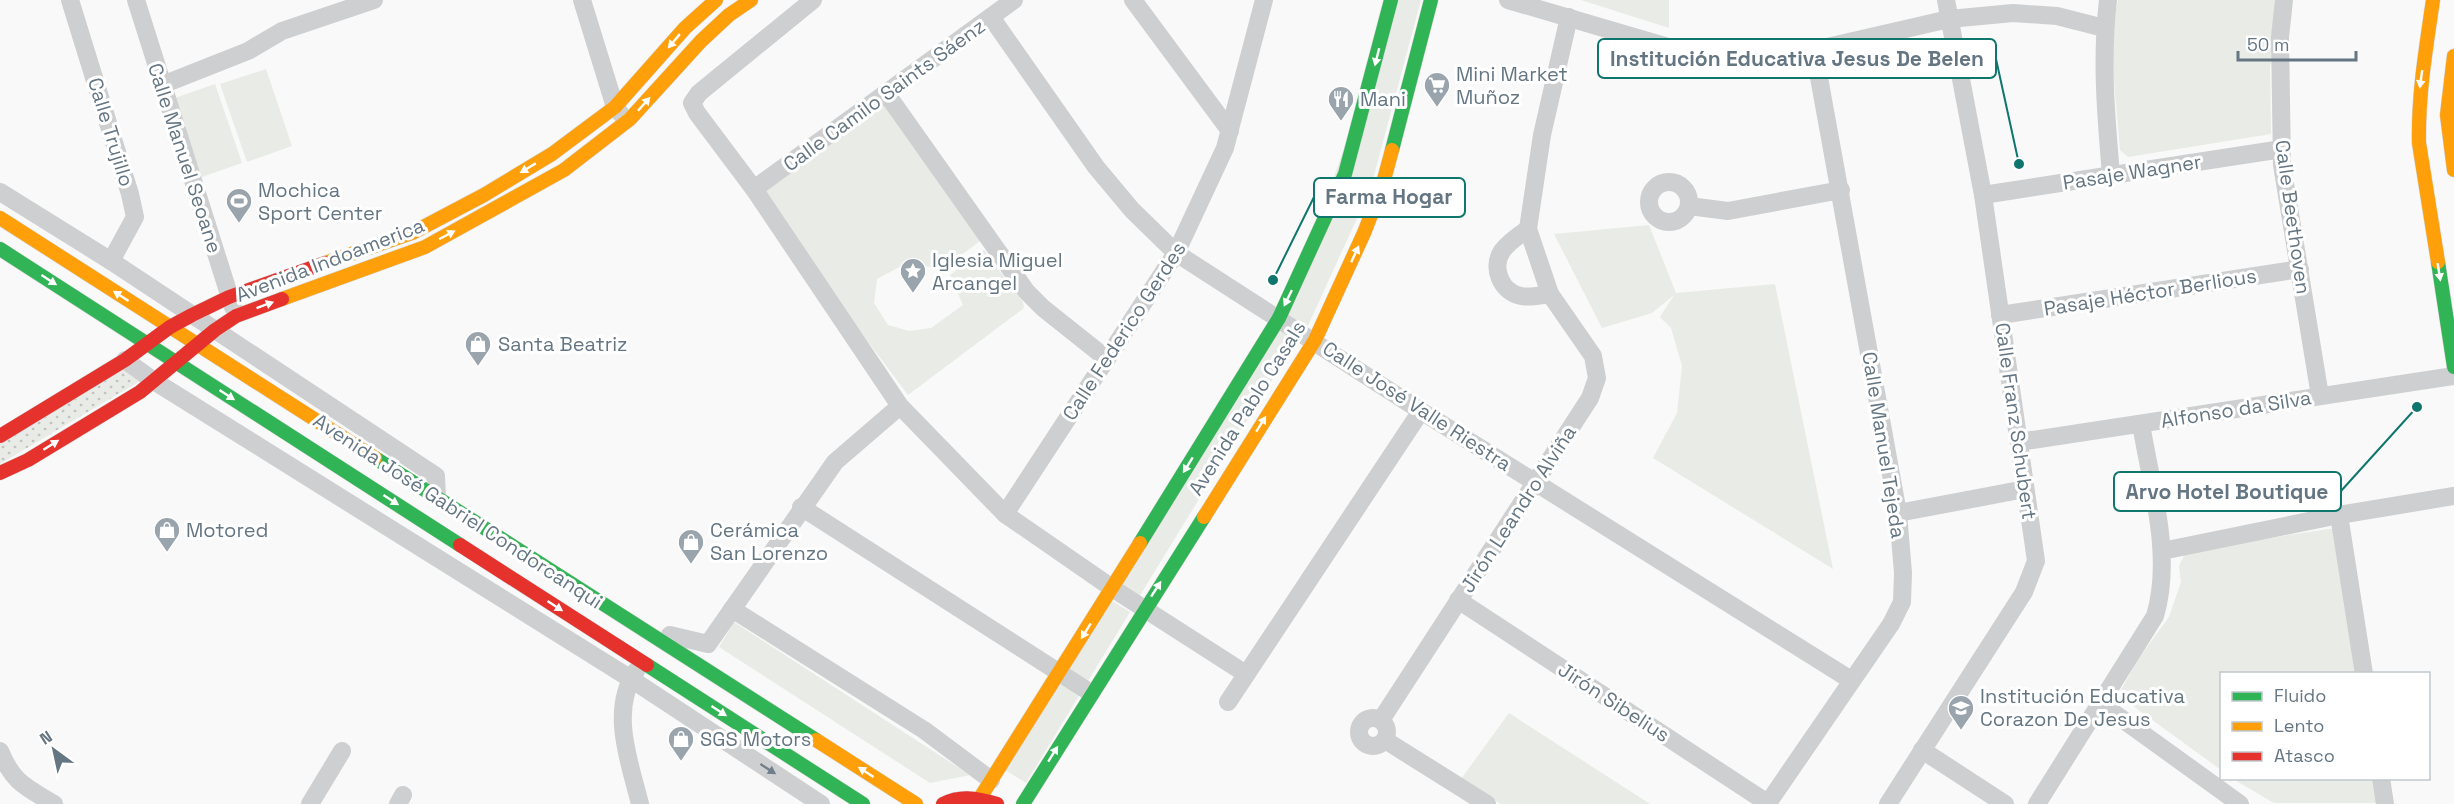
<svg xmlns="http://www.w3.org/2000/svg" width="2454" height="804" viewBox="0 0 2454 804" font-family="'Space Grotesk',sans-serif">
	<style>
		.green { fill: #e8ebe6 }
		.garden { fill: url(#garden-dots) }
		.lines { fill: none; stroke-linecap: round; stroke-linejoin: round }
		.fast-casing { stroke: #d5d6d7; stroke-width: 15 }
		.slow-casing { stroke: #d5d6d7; stroke-width: 15 }
		.jam-casing { stroke: #d5d6d7; stroke-width: 15 }
		.street { stroke: #cecfd0; stroke-width: 18 }
		.fast { stroke: #30b455; stroke-width: 14 }
		.slow { stroke: #ff9f0a; stroke-width: 14 }
		.jam { stroke: #e5322d; stroke-width: 14 }
		.oneway { fill: #fff }
		.oneway2 { fill: #707f8b }
		.labels { text-anchor: middle; stroke-width: 6; stroke-linejoin: round; paint-order: stroke }
		.poi-label { font-size: 20px; fill: #657683; stroke: #fff; text-anchor: start }
		.street-label { font-size: 20px; fill: #657683; stroke: #fff }
		.leader { fill: none; stroke: #0f766e; stroke-width: 2 }
		.callout-dot { fill: #0f766e; stroke: #fff; stroke-width: 2 }
		.callout { fill: #fff; stroke: #0f766e; stroke-width: 2 }
		.callout-label { font-size: 21px; text-anchor: middle; font-weight: bold; fill: #657683 }
	</style>
	<defs>
		<pattern id="garden-dots" width="8" height="8" patternUnits="userSpaceOnUse" patternTransform="scale(1.5)"><rect width="8" height="8" fill="#e8ebe6"/><path d="M2 2h.1M6 6h.1" fill="none" stroke="#c0c3c0" stroke-width="1.8" stroke-linecap="round"/></pattern>
	</defs>
	<rect width="100%" height="100%" fill="#f9f9f9"/>
	<g class="green">
		<path d="M1397,0H1421L1370,190L1305,332L1284,317Z"/>
		<path d="M1581,0H1669V28Z"/>
		<path d="M2118,0H2281L2280,37L2270,66L2271,134L2128,157L2120,150C2117,102 2107,48 2118,0Z"/>
		<path d="M266,69L292,146L247,162L220,84Z"/>
		<path d="M215,84L242,163L199,178L172,99Z"/>
		<path d="M883,97L987,236L942,269L907,263L877,279L874,303L888,325L909,331L931,328L963,305L950,275L984,250L1023,302L1024,308L908,395L756,192Z"/>
		<path d="M1649,225L1676,293L1775,284L1833,569L1653,458L1677,413L1682,366L1671,328L1660,317L1674,295L1652,313L1602,328L1554,234Z"/>
		<path d="M1279,328L1297,339L1139,597L1121,585Z"/>
		<path d="M2335,528L2357,673L2222,674L2221,770L2118,695L2139,658L2169,617L2181,582L2179,566L2186,551Z"/>
		<path d="M1109,599L1130,612L1026,783L1005,770Z"/>
		<path d="M734,622L970,775L930,783L719,647Z"/>
		<path d="M1509,713L1650,804H1501L1461,779Z"/>
		<path d="M2233,779H2374L2377,803H2274Z"/>
	</g>
	<path class="garden" d="M124,369L142,380L0,464V444Z"/>
	<g class="lines">
		<g class="fast-casing">
			<g id="fast">
				<path d="M1392,150L1431,0"/>
				<path d="M0,249L460,545"/>
				<path d="M2438,262L2454,367"/>
				<path d="M375,458L816,740"/>
				<path d="M1140,543L1279,318L1345,174L1391,0"/>
				<path d="M647,665L863,804"/>
				<path d="M1023,804L1204,517"/>
			</g>
		</g>
		<g class="slow-casing">
			<g id="slow">
				<path d="M2433,0C2426,48 2418,95 2419,143L2438,262"/>
				<path d="M2454,56L2447,115L2454,170"/>
				<path d="M0,218L375,458"/>
				<path d="M325,263L412,233L484,195L552,154L615,107L685,28L716,0"/>
				<path d="M282,299L425,247L564,170L630,119L701,41L729,15L751,0"/>
				<path d="M1204,517L1315,340L1364,233L1382,187L1392,150"/>
				<path d="M816,740L916,804"/>
				<path d="M980,798L1140,543"/>
			</g>
		</g>
		<g class="jam-casing">
			<g id="jam">
				<path d="M0,436L125,360L170,327L192,315L229,297L325,263"/>
				<path d="M0,473L28,460L140,392L215,330L236,316L282,299"/>
				<path d="M460,545L647,665"/>
				<path d="M943,804C961,795 978,798 997,804"/>
			</g>
		</g>
		<g class="street">
			<path d="M70,0L130,194L135,217L111,261"/>
			<path d="M136,0L233,307"/>
			<path d="M582,0L615,107L621,114"/>
			<path d="M813,0L699,93L692,103L697,113L754,189L900,406L1005,514L1112,588L1246,674"/>
			<path d="M1133,0L1230,131"/>
			<path d="M1508,0L1726,64L1814,50L1949,19L2013,13L2057,16L2104,28"/>
			<path d="M2108,0C2101,59 2106,116 2111,175"/>
			<path d="M2284,0L2280,37L2282,165L2320,396"/>
			<path d="M991,17L1096,167L1132,210L1176,253L1421,411L1851,680"/>
			<path d="M162,85L248,51L282,31L374,0"/>
			<path d="M886,93L1026,291L1043,308L1107,359"/>
			<circle cx="1669" cy="202" r="20"/>
			<path d="M754,189L1014,0"/>
			<path d="M0,192L111,261L436,476L437,498"/>
			<path d="M1983,195L2282,149"/>
			<path d="M1689,206L1728,211L1841,190"/>
			<path d="M1528,229C1519,235 1509,242 1502,251C1491,268 1501,292 1521,296C1530,298 1541,295 1550,294"/>
			<path d="M2000,315L2300,269"/>
			<path d="M125,360L154,381L631,679L821,804"/>
			<path d="M2019,442L2454,376"/>
			<path d="M801,507L1091,693"/>
			<path d="M1898,513L2025,489"/>
			<path d="M1005,514L1176,253L1225,148L1264,0"/>
			<path d="M2339,515L2364,674"/>
			<path d="M2162,551L2339,515L2454,496"/>
			<path d="M1458,600L1769,804"/>
			<path d="M732,609L924,730L991,780"/>
			<path d="M670,635L708,644L835,462L900,406"/>
			<path d="M636,671C609,711 630,763 640,804"/>
			<path d="M1228,702L1421,411"/>
			<path d="M2100,703L2240,804"/>
			<circle cx="1373" cy="732" r="14"/>
			<path d="M1381,720L1590,398L1597,378L1593,356L1550,294L1528,229L1542,135L1569,17"/>
			<path d="M1385,740L1487,804"/>
			<path d="M1922,750L2005,804"/>
			<path d="M0,751C13,783 26,787 54,804"/>
			<path d="M2381,778L2385,804"/>
			<path d="M1768,803L1891,624L1902,602L1903,573L1898,513L1814,50"/>
			<path d="M310,804L342,751"/>
			<path d="M398,804L403,795"/>
			<path d="M1888,804L2024,592L2036,561L1983,195L1946,0"/>
			<path d="M2037,804L2155,616C2173,556 2151,485 2141,424"/>
		</g>
		<use href="#fast" class="fast"/>
		<use href="#slow" class="slow"/>
		<use href="#jam" class="jam"/>
	</g>
	<defs><path id="oneway-solid" d="M-6-.8H1V-3.2L6.5 0L1 3.2V.8H-6Z" transform="scale(1.5)"/></defs>
	<g class="oneway">
		<use href="#oneway-solid" transform="translate(674 41) rotate(130)"/>
		<use href="#oneway-solid" transform="translate(1377 57) rotate(104)"/>
		<use href="#oneway-solid" transform="translate(2421 79) rotate(98)"/>
		<use href="#oneway-solid" transform="translate(644 104) rotate(-48)"/>
		<use href="#oneway-solid" transform="translate(528 168) rotate(149)"/>
		<use href="#oneway-solid" transform="translate(447 235) rotate(-28)"/>
		<use href="#oneway-solid" transform="translate(1355 254) rotate(-65)"/>
		<use href="#oneway-solid" transform="translate(2439 272) rotate(81)"/>
		<use href="#oneway-solid" transform="translate(49 280) rotate(33)"/>
		<use href="#oneway-solid" transform="translate(121 296) rotate(-147)"/>
		<use href="#oneway-solid" transform="translate(1288 298) rotate(116)"/>
		<use href="#oneway-solid" transform="translate(265 305) rotate(-20)"/>
		<use href="#oneway-solid" transform="translate(227 395) rotate(33)"/>
		<use href="#oneway-solid" transform="translate(1261 424) rotate(-58)"/>
		<use href="#oneway-solid" transform="translate(51 445) rotate(-32)"/>
		<use href="#oneway-solid" transform="translate(1188 465) rotate(122)"/>
		<use href="#oneway-solid" transform="translate(391 500) rotate(33)"/>
		<use href="#oneway-solid" transform="translate(1156 589) rotate(-57)"/>
		<use href="#oneway-solid" transform="translate(555 606) rotate(33)"/>
		<use href="#oneway-solid" transform="translate(1086 631) rotate(122)"/>
		<use href="#oneway-solid" transform="translate(719 711) rotate(33)"/>
		<use href="#oneway-solid" transform="translate(1053 754) rotate(-58)"/>
		<use href="#oneway-solid" transform="translate(866 772) rotate(-147)"/>
	</g>
	<use class="oneway2" href="#oneway-solid" transform="translate(768 769) rotate(33)"/>
	<defs>
		<g id="supermarket-pin" transform="scale(1.35)"><path d="M0 17L-7.5 6A9.5 9.5 0 1 1 7.5 6Z" fill="#99a4ac" stroke="#fff"/><path d="M-6-5.5h2.5l.6 2H6L4.5 2H-2.5L-4.4-4H-6ZM-1.5 3.2a1.3 1.3 0 1 0 .1 0ZM3 3.2a1.3 1.3 0 1 0 .1 0Z" fill="#fff"/></g>
		<g id="restaurant-pin" transform="scale(1.35)"><path d="M0 17L-7.5 6A9.5 9.5 0 1 1 7.5 6Z" fill="#99a4ac" stroke="#fff"/><path d="M-5-6h1v4h1v-4h1v4h1v-4h1v5L-1.5 .5V6h-2V.5L-5-1ZM5-6V6H3V1.5H1.5Q1.5-4 5-6Z" fill="#fff"/></g>
		<g id="stadium-pin" transform="scale(1.35)"><path d="M0 17L-7.5 6A9.5 9.5 0 1 1 7.5 6Z" fill="#99a4ac" stroke="#fff"/><path d="M0-5a6.5 5 0 1 0 0 10a6.5 5 0 1 0 0-10ZM-3.5-1.8h7v3.6h-7Z" fill="#fff"/></g>
		<g id="sight-pin" transform="scale(1.35)"><path d="M0 17L-7.5 6A9.5 9.5 0 1 1 7.5 6Z" fill="#99a4ac" stroke="#fff"/><path d="M0-6L1.8-2.2L6-1.7L2.9 1.2L3.7 5.4L0 3.3L-3.7 5.4L-2.9 1.2L-6-1.7L-1.8-2.2Z" fill="#fff"/></g>
		<g id="shop-pin" transform="scale(1.35)"><path d="M0 17L-7.5 6A9.5 9.5 0 1 1 7.5 6Z" fill="#99a4ac" stroke="#fff"/><path d="M-5-2.5h2.3a2.7 3.5 0 0 1 5.4 0H5L5.5 6h-11ZM-1.5-2.5h3a1.5 2.3 0 0 0-3 0Z" fill="#fff"/></g>
		<g id="school-pin" transform="scale(1.35)"><path d="M0 17L-7.5 6A9.5 9.5 0 1 1 7.5 6Z" fill="#99a4ac" stroke="#fff"/><path d="M0-5L7-2L0 1L-7-2ZM-4 1L0 2.5L4 1V4Q0 6-4 4Z" fill="#fff"/></g>
	</defs>
	<g fill-rule="evenodd">
		<use href="#supermarket-pin" x="1437" y="85"/>
		<use href="#restaurant-pin" x="1341" y="99"/>
		<use href="#stadium-pin" x="239" y="201"/>
		<use href="#sight-pin" x="913" y="271"/>
		<use href="#shop-pin" x="478" y="344"/>
		<use href="#shop-pin" x="167" y="530"/>
		<use href="#shop-pin" x="691" y="542"/>
		<use href="#school-pin" x="1961" y="708"/>
		<use href="#shop-pin" x="681" y="739"/>
	</g>
	<g class="labels">
		<g class="poi-label">
			<text x="1456" y="81">Mini Market<tspan x="1456" dy="23">Muñoz</tspan></text>
			<text x="1360" y="106">Mani</text>
			<text x="258" y="197">Mochica<tspan x="258" dy="23">Sport Center</tspan></text>
			<text x="932" y="267">Iglesia Miguel<tspan x="932" dy="23">Arcangel</tspan></text>
			<text x="498" y="351">Santa Beatriz</text>
			<text x="186" y="537">Motored</text>
			<text x="710" y="537">Cerámica<tspan x="710" dy="23">San Lorenzo</tspan></text>
			<text x="1980" y="703">Institución Educativa<tspan x="1980" dy="23">Corazon De Jesus</tspan></text>
			<text x="700" y="746">SGS Motors</text>
		</g>
		<g class="street-label">
			<text transform="translate(884 95) rotate(-36)" y="7">Calle Camilo Saints Sáenz</text>
			<text transform="translate(111 132) rotate(73)" y="7">Calle Trujillo</text>
			<text transform="translate(185 158) rotate(72)" y="7">Calle Manuel Seoane</text>
			<text transform="translate(2132 172) rotate(-9)" y="7">Pasaje Wagner</text>
			<text transform="translate(2293 217) rotate(82)" y="7">Calle Beethoven</text>
			<text transform="translate(330 260) rotate(-21)" y="7">Avenida Indoamerica</text>
			<text transform="translate(2150 292) rotate(-9)" y="7">Pasaje Héctor Berlious</text>
			<text transform="translate(1124 331) rotate(-57)" y="7">Calle Federico Gerdes</text>
			<text transform="translate(1417 406) rotate(33)" y="7">Calle José Valle Riestra</text>
			<text transform="translate(1247 408) rotate(-58)" y="7">Avenida Pablo Casals</text>
			<text transform="translate(2236 409) rotate(-9)" y="7">Alfonso da Silva</text>
			<text transform="translate(2016 421) rotate(82)" y="7">Calle Franz Schubert</text>
			<text transform="translate(1884 445) rotate(81)" y="7">Calle Manuel Tejeda</text>
			<text transform="translate(1518 509) rotate(-57)" y="7">Jirón Leandro Alviña</text>
			<text transform="translate(458 511) rotate(33)" y="7">Avenida José Gabriel Condorcanqui</text>
			<text transform="translate(1614 702) rotate(33)" y="7">Jirón Sibelius</text>
		</g>
	</g>
	<path class="leader" d="M2019 164L1996 59M1273 280L1314 197M2417 407L2341 491"/>
	<g class="callout-dot">
		<circle cx="2019" cy="164" r="6"/>
		<circle cx="1273" cy="280" r="6"/>
		<circle cx="2417" cy="407" r="6"/>
	</g>
	<g class="callout">
		<rect x="1598" y="39" width="398" height="39" rx="6"/>
		<rect x="1314" y="178" width="151" height="39" rx="6"/>
		<rect x="2114" y="472" width="227" height="39" rx="6"/>
	</g>
	<g class="callout-label">
		<text x="1797" y="66">Institución Educativa Jesus De Belen</text>
		<text x="1389" y="204">Farma Hogar</text>
		<text x="2227" y="499">Arvo Hotel Boutique</text>
	</g>
	<rect x="2220" y="672" width="210" height="108" fill="#ffffff" stroke="#c1c8cd" stroke-width="1.5"/>
	<rect x="2232" y="692" width="30" height="9" fill="#30b455" stroke="#c1c8cd" stroke-width="1.5"/>
	<text x="2274" y="702" font-size="18" fill="#657683">Fluido</text>
	<rect x="2232" y="722" width="30" height="9" fill="#ff9f0a" stroke="#c1c8cd" stroke-width="1.5"/>
	<text x="2274" y="732" font-size="18" fill="#657683">Lento</text>
	<rect x="2232" y="752" width="30" height="9" fill="#e5322d" stroke="#c1c8cd" stroke-width="1.5"/>
	<text x="2274" y="762" font-size="18" fill="#657683">Atasco</text>
	<g transform="translate(54 750) rotate(327)" stroke="#ffffff" stroke-width="4.5" paint-order="stroke">
	<path d="M0-4.5L10 22L0 15L-10 22Z" fill="#657683"/>
	<text y="-9" font-size="16" font-weight="bold" text-anchor="middle" fill="#657683">N</text>
	</g>
	<path d="M2238 51v9h118v-9" fill="none" stroke="#657683" stroke-width="3"/>
	<text x="2247" y="51" font-size="18" fill="#657683" stroke="#ffffff" stroke-width="4.5" paint-order="stroke">50 m</text>
</svg>
